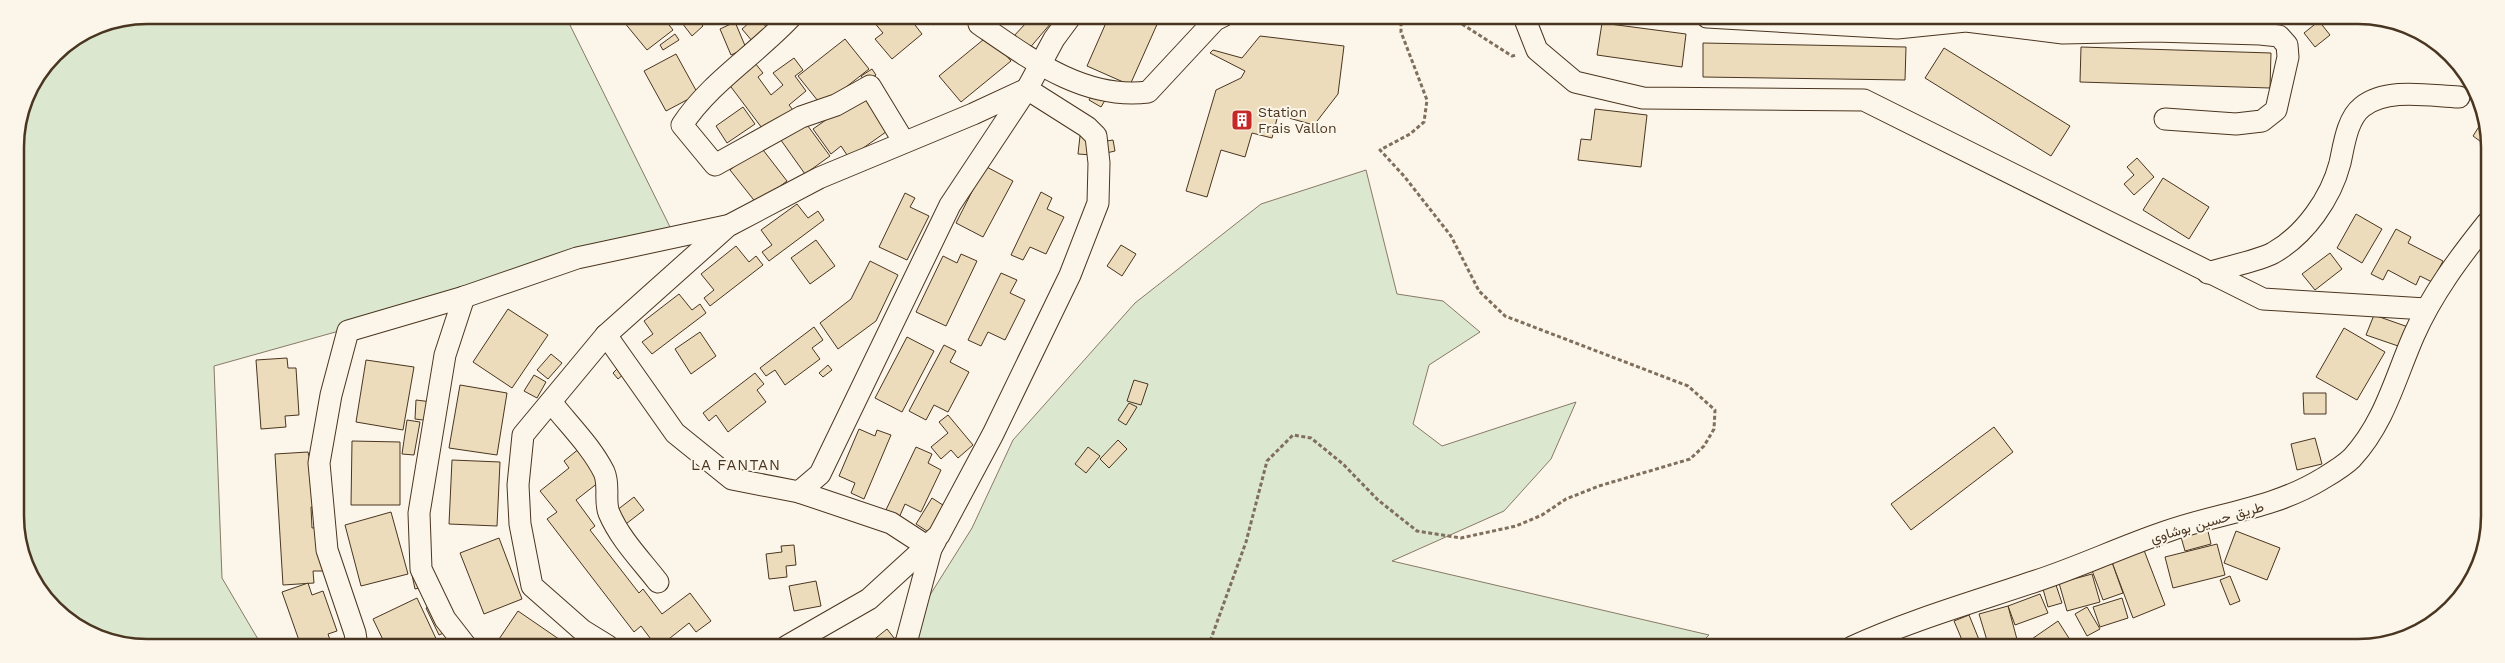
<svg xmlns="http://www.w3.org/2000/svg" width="2505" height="663" viewBox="0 0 2505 663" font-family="'Work Sans',Vazirmatn,sans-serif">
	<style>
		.green { fill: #dce7d0; stroke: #887966 }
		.building { fill: #ecdcbc; stroke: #4a3520 }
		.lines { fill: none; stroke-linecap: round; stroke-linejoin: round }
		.minor-casing { stroke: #4a3520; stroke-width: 23 }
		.path { stroke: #7f6f5c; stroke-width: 3; stroke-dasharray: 4 2.5; stroke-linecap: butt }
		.minor { stroke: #fbf6e9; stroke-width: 21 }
		.labels { text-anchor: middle; stroke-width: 4; stroke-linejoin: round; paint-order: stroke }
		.poi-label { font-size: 14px; fill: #4a3520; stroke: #fbf6e9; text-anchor: start }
		.street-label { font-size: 14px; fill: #4a3520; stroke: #fbf6e9 }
		.neighbourhood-label { font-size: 15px; letter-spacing: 1px; fill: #4a3520; stroke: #fbf6e9 }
		.rim { fill: none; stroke: #4a3520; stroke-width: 2.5 }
	</style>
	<rect width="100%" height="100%" fill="#fbf6e9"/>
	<g class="green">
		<path d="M147,15H565L675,237L214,366L222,578L262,646L121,645L54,610L18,542L15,139L25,96L54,53L97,25Z"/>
		<path d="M1366,170L1397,294L1443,301L1480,332L1429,365L1413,424L1442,446L1576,402L1551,459L1504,511L1392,561L1709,635L1697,647L898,646L972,528L1013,440L1135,303L1261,204Z"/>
	</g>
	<g class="building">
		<path d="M619,16H662L673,30L647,50Z"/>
		<path d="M683,16H695L703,26L692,36L679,19Z"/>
		<path d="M757,16L768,29L753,42L742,29Z"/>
		<path d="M758,16H777L766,25Z"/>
		<path d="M879,16H908L922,34L892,59L875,39L883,33L873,21Z"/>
		<path d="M926,16H945L933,25Z"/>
		<path d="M1019,16H1057L1028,50L1013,37L1026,23Z"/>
		<path d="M1109,16H1150L1159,20L1130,85L1087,66Z"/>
		<path d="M2319,21L2330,35L2315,47L2304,33Z"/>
		<path d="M735,22L746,48L731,55L720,29Z"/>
		<path d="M1602,23L1686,34L1682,67L1597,55Z"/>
		<path d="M675,34L679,40L663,50L660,45Z"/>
		<path d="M989,35L1011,61L961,102L939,76Z"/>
		<path d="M1260,36L1344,46L1338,94L1314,125L1278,115L1272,138L1252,133L1245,157L1221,150L1207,197L1186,191L1216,90L1241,78L1245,71L1210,53L1213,50L1242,58Z"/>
		<path d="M845,39L869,69L822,106L798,76Z"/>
		<path d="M1703,43L1906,47L1905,80L1703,77Z"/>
		<path d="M2081,47L2271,53L2270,88L2080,82Z"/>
		<path d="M1944,48L2070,126L2051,156L1925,78Z"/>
		<path d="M676,54L698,94L666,111L644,71Z"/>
		<path d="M794,58L803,70L795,76L806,91L789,105L793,110L765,132L728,83L755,63L763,73L758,77L771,95L783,85L773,73Z"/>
		<path d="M872,69L876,75L865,82L861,76Z"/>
		<path d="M1095,90L1107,97L1101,107L1089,100Z"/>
		<path d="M867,91L893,127L849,158L841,146L831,154L813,129Z"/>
		<path d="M743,107L755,124L727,143L716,126Z"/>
		<path d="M1595,109L1647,115L1641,167L1578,160L1581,139L1591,140Z"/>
		<path d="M2485,117L2488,121V139L2484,144L2473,136Z"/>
		<path d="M802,118L830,156L805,174L778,136Z"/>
		<path d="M1080,136L1095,138L1092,155L1078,154Z"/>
		<path d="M1113,140L1115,151L1102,154L1100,142Z"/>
		<path d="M760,146L787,181L757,204L730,170Z"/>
		<path d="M2137,158L2154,177L2134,195L2124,184L2134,175L2127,167Z"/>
		<path d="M985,166L1013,181L983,237L956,223Z"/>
		<path d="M2163,178L2209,207L2189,239L2143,210Z"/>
		<path d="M1041,192L1052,198L1047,209L1064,217L1046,254L1030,247L1023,260L1011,255Z"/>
		<path d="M905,193L915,198L910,207L929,216L907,260L879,247Z"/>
		<path d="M797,204L808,218L818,211L824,220L769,261L762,252L772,245L761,230Z"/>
		<path d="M2356,214L2382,229L2362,263L2337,248Z"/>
		<path d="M2396,229L2411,237L2408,243L2443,261L2432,282L2420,276L2416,285L2388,270L2383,280L2371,274Z"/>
		<path d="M816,240L835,266L810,284L791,258Z"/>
		<path d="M1121,245L1136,254L1122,276L1107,266Z"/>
		<path d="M736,246L749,262L756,256L763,265L710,306L704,298L714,290L701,274Z"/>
		<path d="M2330,253L2342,269L2315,290L2302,274Z"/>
		<path d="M961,254L977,261L946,326L916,312L943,256L957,263Z"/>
		<path d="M870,261L898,275L876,321L838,349L820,323L851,299Z"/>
		<path d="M1001,273L1017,280L1010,293L1025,300L1005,340L988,332L981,346L968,340Z"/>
		<path d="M679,294L692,310L700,304L706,313L652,354L642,342L653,334L644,321Z"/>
		<path d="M508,309L548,335L512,388L473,362Z"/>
		<path d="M2374,315L2411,328L2404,348L2366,335Z"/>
		<path d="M814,327L823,340L812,348L820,359L785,385L775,370L766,376L760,368Z"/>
		<path d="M2344,328L2385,352L2357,400L2316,377Z"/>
		<path d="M700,332L716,356L691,374L675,349Z"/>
		<path d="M907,337L934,351L902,412L875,398Z"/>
		<path d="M944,345L956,351L950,362L969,372L948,412L934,405L926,420L909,411Z"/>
		<path d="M551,354L562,363L548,379L537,370Z"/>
		<path d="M287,358L288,368H296L299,415L285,416L286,427L261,429L256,360Z"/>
		<path d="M366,360L414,367L403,430L356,422Z"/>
		<path d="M621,365L627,371L618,379L613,373Z"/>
		<path d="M828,365L832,370L823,377L819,373Z"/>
		<path d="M755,373L764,384L757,390L766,402L728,432L716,415L709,421L703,413Z"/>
		<path d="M534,375L546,382L537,398L524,391Z"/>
		<path d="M1134,380L1148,384L1141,405L1127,401Z"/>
		<path d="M460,385L507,393L497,455L449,448Z"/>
		<path d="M2303,393H2326V414H2304Z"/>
		<path d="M416,400L432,402L431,421L415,419Z"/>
		<path d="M1129,403L1137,407L1126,425L1118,420Z"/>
		<path d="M948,415L973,445L958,458L951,450L941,459L931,447L948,433L939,422Z"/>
		<path d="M407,420L420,422L414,455L402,454Z"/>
		<path d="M1994,427L2013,452L1911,530L1891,504Z"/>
		<path d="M859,429L875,436L877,430L891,435L864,499L851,493L855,483L839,476Z"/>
		<path d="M2315,438L2322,464L2297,470L2291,444Z"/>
		<path d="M1118,440L1127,449L1109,468L1100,459Z"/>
		<path d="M352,441L400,442V505H351Z"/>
		<path d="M916,447L932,454L928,463L941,470L921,512L905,504L898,520L884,514Z"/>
		<path d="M1088,447L1100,456L1086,473L1075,464Z"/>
		<path d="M580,448L603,479L576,500L595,526L590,530L639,593L643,589L662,614L690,593L711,621L696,632L689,623L660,646H656L641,626L634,632L547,519L557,512L540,491L569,468L564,461Z"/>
		<path d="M308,452L321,506L311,507L312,528L320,527L323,571H313L314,583L283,585L275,454Z"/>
		<path d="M452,460L500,462L497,526L449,524Z"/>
		<path d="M634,497L644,510L622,527L612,514Z"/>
		<path d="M932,498L949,509L933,535L916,524Z"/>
		<path d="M391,512L408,574L361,586L345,525Z"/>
		<path d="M2206,523L2211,544L2185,551L2179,530Z"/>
		<path d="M2236,531L2280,548L2267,580L2224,563Z"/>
		<path d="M499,538L522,599L484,614L460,553Z"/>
		<path d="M2217,544L2225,575L2173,588L2165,557Z"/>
		<path d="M794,545L796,565L786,566L787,577L769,579L766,554L782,552L781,546Z"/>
		<path d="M2142,545L2165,605L2133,618L2110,557Z"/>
		<path d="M2110,557L2123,593L2103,600L2090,565Z"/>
		<path d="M424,572L427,586L415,589L412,575Z"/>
		<path d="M2092,574L2100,602L2067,611L2059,583Z"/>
		<path d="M2230,576L2240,601L2230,605L2220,580Z"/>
		<path d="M816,581L821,606L794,611L789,586Z"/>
		<path d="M308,583L312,595L323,591L337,631L328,634L332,646H301L282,592Z"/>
		<path d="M2056,585L2062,603L2048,607L2043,589Z"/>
		<path d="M2040,594L2048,613L2015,625L2008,606Z"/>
		<path d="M417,598L439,645L386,646L373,619Z"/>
		<path d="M2122,598L2128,618L2100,627L2093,607Z"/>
		<path d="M436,603L450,630L439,635L426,608Z"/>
		<path d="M2008,606L2018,643L2003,647H1989L1979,614Z"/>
		<path d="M2087,607L2100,629L2087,636L2075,614Z"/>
		<path d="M518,611L569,646H496L495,645Z"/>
		<path d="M1969,615L1982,647H1965L1954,621Z"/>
		<path d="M2058,621L2072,643L2065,647H2029L2026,643Z"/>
		<path d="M887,629L898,643L895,646H866Z"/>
		<path d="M1918,641L1922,647H1909Z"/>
	</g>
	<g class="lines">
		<g class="minor-casing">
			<g id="minor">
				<path d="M792,16C757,54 710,82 682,125L715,165L801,117L836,105L870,86L904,142"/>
				<path d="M1524,17L1537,50L1575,82L1643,98L1864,100L2263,299L2426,309"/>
				<path d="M1707,17L1897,28L1966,21L2063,33L2154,31L2260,34L2279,36L2287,45L2288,57L2276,110L2262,121L2236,124L2165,119"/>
				<path d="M979,24C1030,59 1084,100 1148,92L1215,20L1223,16"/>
				<path d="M2208,273C2226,267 2258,261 2273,253C2305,235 2331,198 2340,163C2344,145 2347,119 2362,107C2387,87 2430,96 2459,97"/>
				<path d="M464,297L445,355L419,513L421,569L445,619L466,646"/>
				<path d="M606,335L675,433L732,479L799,492L820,474L950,205L1027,89L1054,39L1071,16"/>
				<path d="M551,402C568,424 591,446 604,472C610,485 604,501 609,513C620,539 641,560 658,582"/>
				<path d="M799,492L891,523L931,549"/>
				<path d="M357,646L355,633L327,550L319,463L331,395L348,331L464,297L577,258L726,226"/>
				<path d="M608,646L582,630L532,586L520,524L518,485L523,435L606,335L728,226L819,178L973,114L1027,89"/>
				<path d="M787,646L869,599L939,535L993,434L1070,275L1098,203L1099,163L1096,136L1087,127L1027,89"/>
				<path d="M903,646L906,643L931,549L936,540"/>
				<path d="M1852,647C1911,620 1974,602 2036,581C2079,567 2121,547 2165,532C2218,513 2273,509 2322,479C2332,473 2344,466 2352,458C2385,422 2395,378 2414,335C2432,294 2459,258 2487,223"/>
			</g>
		</g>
		<g class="path">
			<path d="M1451,17L1512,56L1517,55"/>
			<path d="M1208,647L1246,542L1267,461L1293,435L1311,438L1343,464L1378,500L1417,531L1461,538L1516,526L1542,515L1566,499L1599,486L1690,459L1704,446L1714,429L1715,410L1688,386L1505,316L1479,291L1451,236L1404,176L1380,150L1410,134L1424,122L1427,100L1401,32V16"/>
		</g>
		<use href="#minor" class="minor"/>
	</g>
	<defs>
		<g id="building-square" transform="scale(1.125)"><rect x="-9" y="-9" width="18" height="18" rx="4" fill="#c62828" stroke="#fbf6e9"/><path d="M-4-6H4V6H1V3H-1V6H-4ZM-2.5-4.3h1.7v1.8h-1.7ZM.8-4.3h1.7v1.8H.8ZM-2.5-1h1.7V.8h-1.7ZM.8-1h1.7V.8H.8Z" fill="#fff"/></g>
	</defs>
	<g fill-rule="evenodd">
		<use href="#building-square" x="1242" y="120"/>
	</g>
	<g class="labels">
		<g class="poi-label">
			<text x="1258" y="117">Station<tspan x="1258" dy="16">Frais Vallon</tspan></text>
		</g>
		<g class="street-label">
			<text transform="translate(2207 522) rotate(-16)" y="5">طريق حسين بوشاوي</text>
		</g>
		<g class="neighbourhood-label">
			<text x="736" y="470">LA FANTAN</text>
		</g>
	</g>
	<path d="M0 0H2505V663H0ZM147 24H2358A123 123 0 0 1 2481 147V516A123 123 0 0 1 2358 639H147A123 123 0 0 1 24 516V147A123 123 0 0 1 147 24Z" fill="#fbf6e9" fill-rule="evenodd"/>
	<path class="rim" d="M147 24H2358A123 123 0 0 1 2481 147V516A123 123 0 0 1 2358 639H147A123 123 0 0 1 24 516V147A123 123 0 0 1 147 24Z"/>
</svg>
